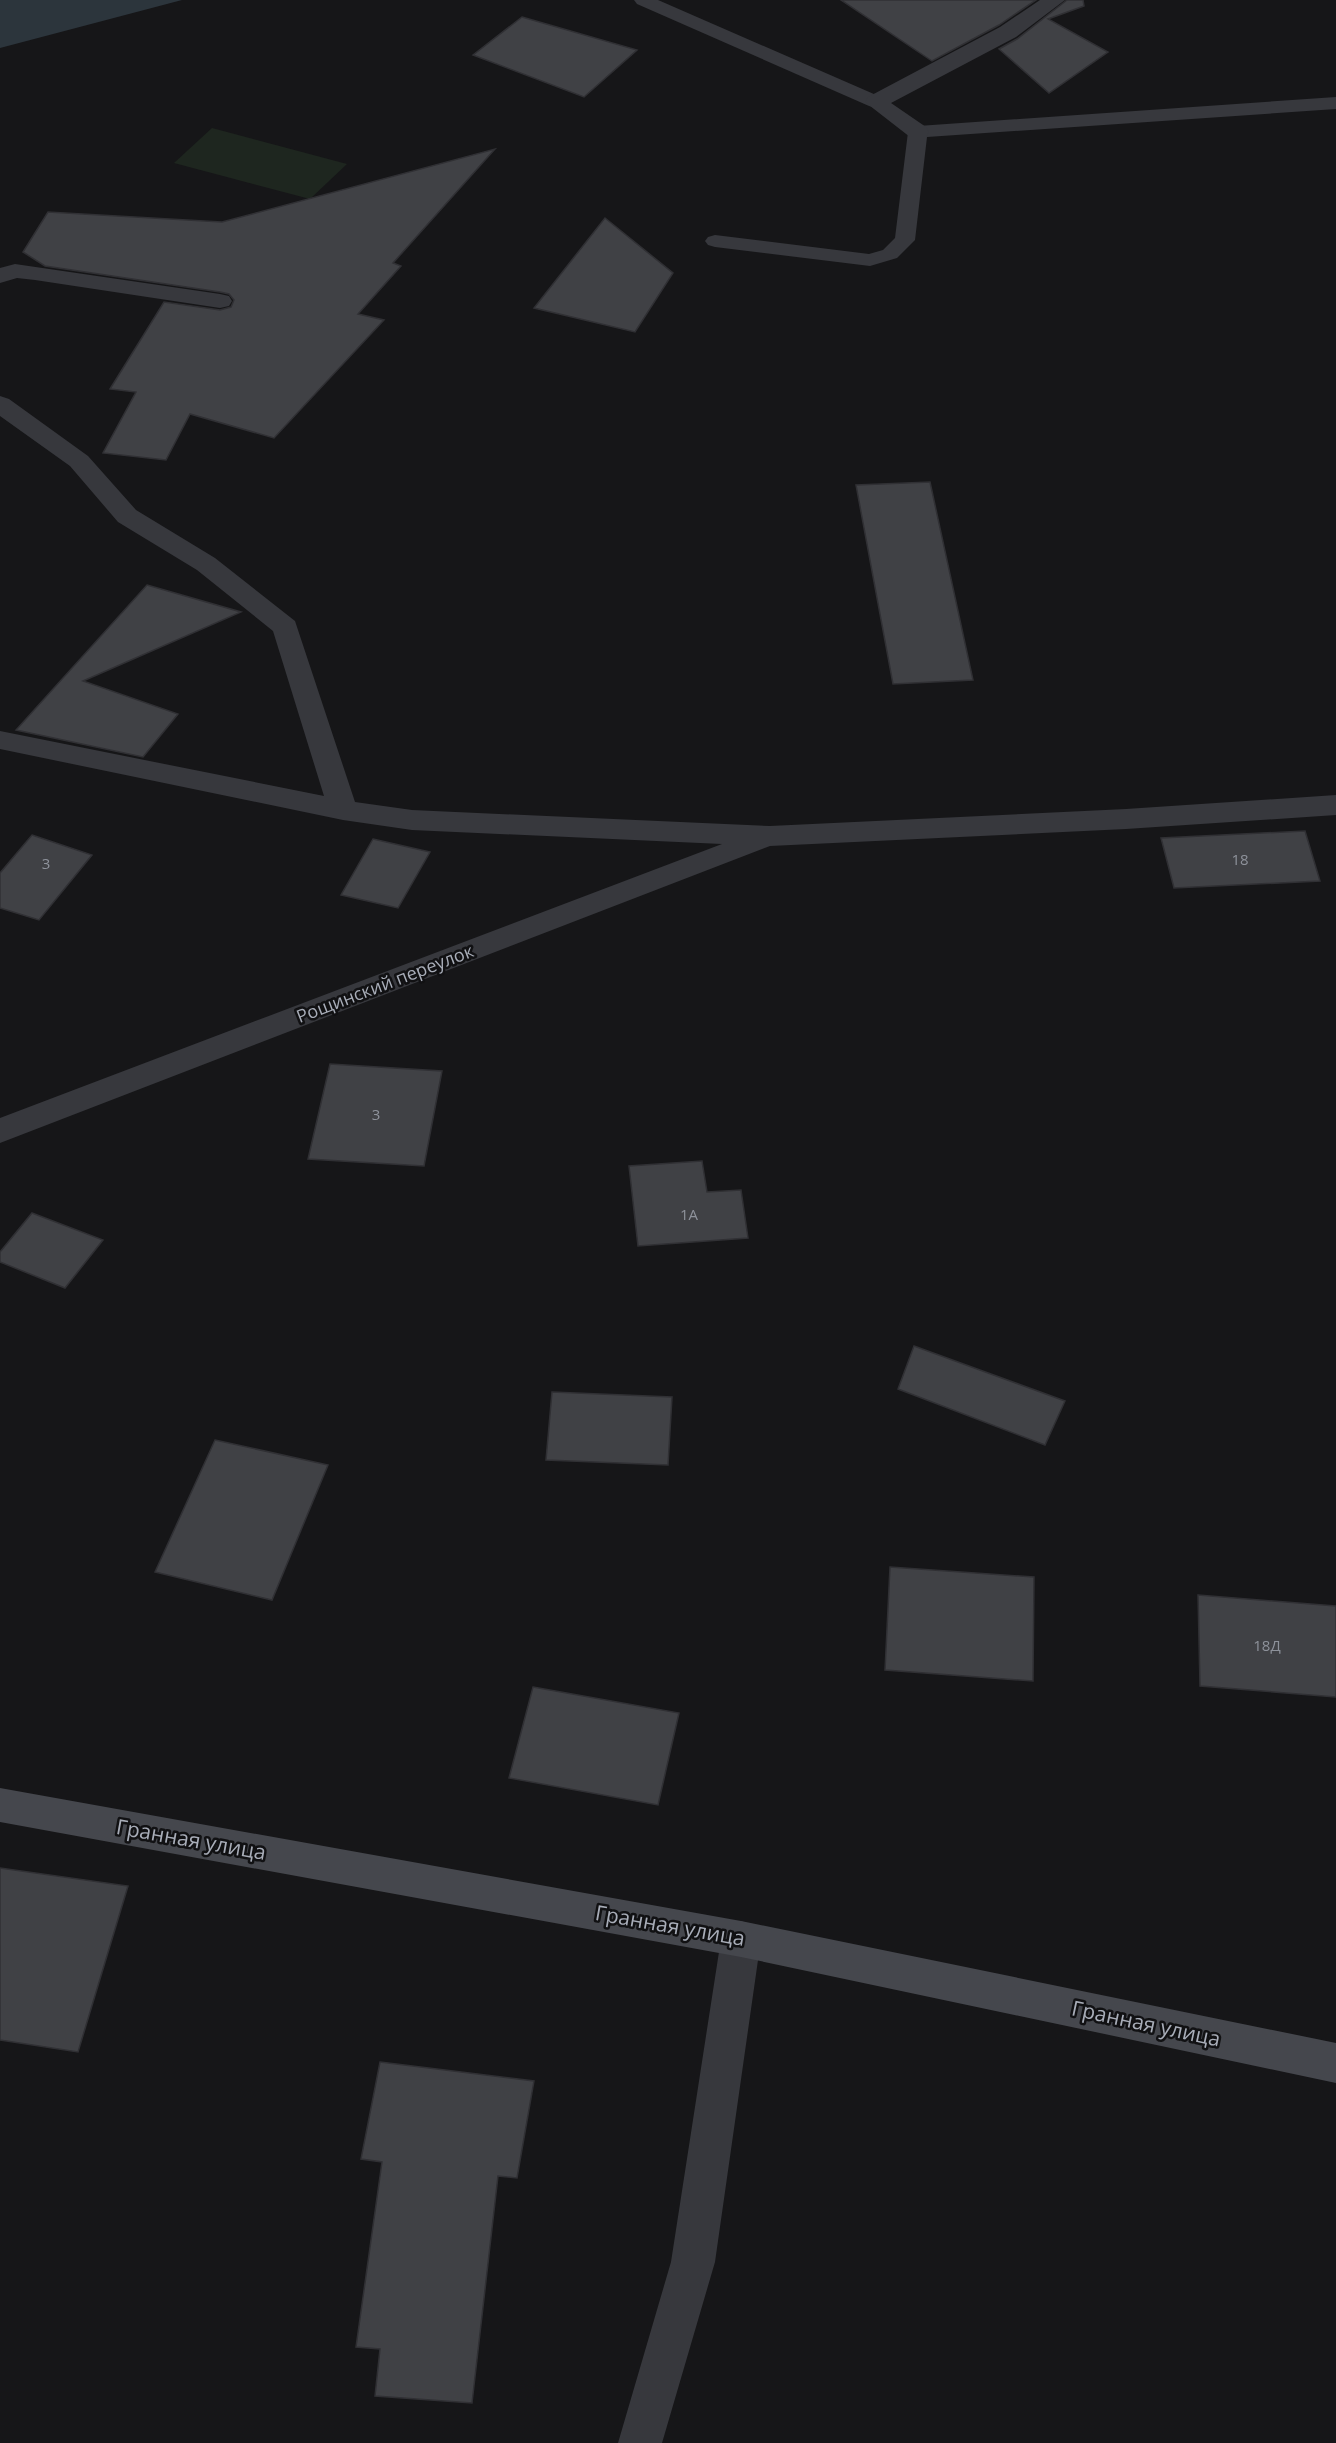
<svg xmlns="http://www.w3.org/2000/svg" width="1336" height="2443" viewBox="0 0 1336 2443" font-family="'Open Sans',sans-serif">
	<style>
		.green { fill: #1e261f }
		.water { fill: #2c353c }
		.building { fill: #404145; stroke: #303034; stroke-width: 1.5 }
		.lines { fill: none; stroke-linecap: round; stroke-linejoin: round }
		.lane { fill: #37383d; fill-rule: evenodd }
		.street { fill: #37383d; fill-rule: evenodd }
		.secondary { fill: #45474d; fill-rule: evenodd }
		.labels { text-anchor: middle; stroke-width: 5; stroke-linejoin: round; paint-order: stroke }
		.number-label { font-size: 15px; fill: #8e929b }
		.street-label { font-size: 18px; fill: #a8adb8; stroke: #111113 }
		.near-street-label { font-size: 21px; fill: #a8adb8; stroke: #111113 }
	</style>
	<rect width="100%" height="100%" fill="#161618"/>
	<path class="green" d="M212,128L347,164L310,199L174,163Z"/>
	<path class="water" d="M0,0H182L0,48Z"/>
	<g class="building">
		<path d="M841,0H1036L999,25L932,61Z"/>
		<path d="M1067,0H1083L1084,6L1048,19L1108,52L1049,93L999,49L1017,39Z"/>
		<path d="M522,17L637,50L584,97L473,55Z"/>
		<path d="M495,149L393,263L401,266L358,314L384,320L274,438L190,414L166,460L103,453L136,392L110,389L164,302L220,310L231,307L234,300L229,294L220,292L45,266L23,252L48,212L222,222Z"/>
		<path d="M605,218L673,273L635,332L534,308Z"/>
		<path d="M930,482L973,680L893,684L856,485Z"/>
		<path d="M147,585L241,612L83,681L178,714L143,757L16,730Z"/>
		<path d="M1305,831L1320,881L1174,888L1161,838Z"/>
		<path d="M32,835L92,855L39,920L0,908V873Z"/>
		<path d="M373,839L430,852L398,908L341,895Z"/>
		<path d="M330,1064L442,1071L424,1166L308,1159Z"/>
		<path d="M702,1161L707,1192L741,1190L748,1238L638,1246L629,1166Z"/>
		<path d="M32,1213L103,1240L65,1288L0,1262V1252Z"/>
		<path d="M914,1346L1065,1401L1045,1445L898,1389Z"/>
		<path d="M552,1392L672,1397L668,1465L546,1460Z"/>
		<path d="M215,1440L328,1465L272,1600L155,1572Z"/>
		<path d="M890,1567L1034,1577L1033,1681L885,1670Z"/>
		<path d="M1198,1595L1336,1606V1697L1200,1686Z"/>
		<path d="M533,1687L679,1713L658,1805L509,1778Z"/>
		<path d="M0,1868L128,1886L78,2052L0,2040Z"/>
		<path d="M380,2062L534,2081L517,2178L498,2176L472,2403L375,2396L380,2349L356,2347L382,2162L361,2159Z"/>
	</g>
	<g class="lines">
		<g class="lane">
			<path d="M634,0H658L883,98L886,102L876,108L869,106L637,4Z"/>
			<path d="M1336,97V109L927,137L915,240L897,258L870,266L715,247L708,245L705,241L708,237L715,235L869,254L883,250L895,238L908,132L918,126Z"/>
		</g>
		<g class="street">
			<path d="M1040,0H1065L1016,37L891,103L926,127L929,132L926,137H910L865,102L868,97L1000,27Z"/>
			<path d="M15,264L220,294L229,296L232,301L229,306L220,308L35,280L17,278L0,283V268Z"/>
			<path d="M0,396L9,399L88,456L136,510L215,558L295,621L355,802L412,810L770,826L1126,809L1336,795V815L1126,829L770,846L0,1143V1118L722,844L412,830L343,820L0,749V731L324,796L273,631L197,570L118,522L70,466L0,416Z"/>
			<path d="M741,1921L755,1926L761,1939L715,2262L662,2443H618L671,2262L721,1939L727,1926Z"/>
		</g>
		<path class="secondary" d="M0,1788L741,1921L1336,2043V2083L741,1957L0,1822Z"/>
	</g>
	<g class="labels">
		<g class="number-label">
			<text x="1240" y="865">18</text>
			<text x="46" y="869">3</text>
			<text x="376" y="1120">3</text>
			<text x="689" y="1220">1А</text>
			<text x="1267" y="1651">18Д</text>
		</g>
		<g class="street-label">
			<text transform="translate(385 984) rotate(-21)" y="6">Рощинский переулок</text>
		</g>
		<g class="near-street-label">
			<text transform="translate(191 1840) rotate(10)" y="7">Гранная улица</text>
			<text transform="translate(670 1926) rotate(10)" y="7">Гранная улица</text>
			<text transform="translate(1146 2024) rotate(12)" y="7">Гранная улица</text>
		</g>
	</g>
</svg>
